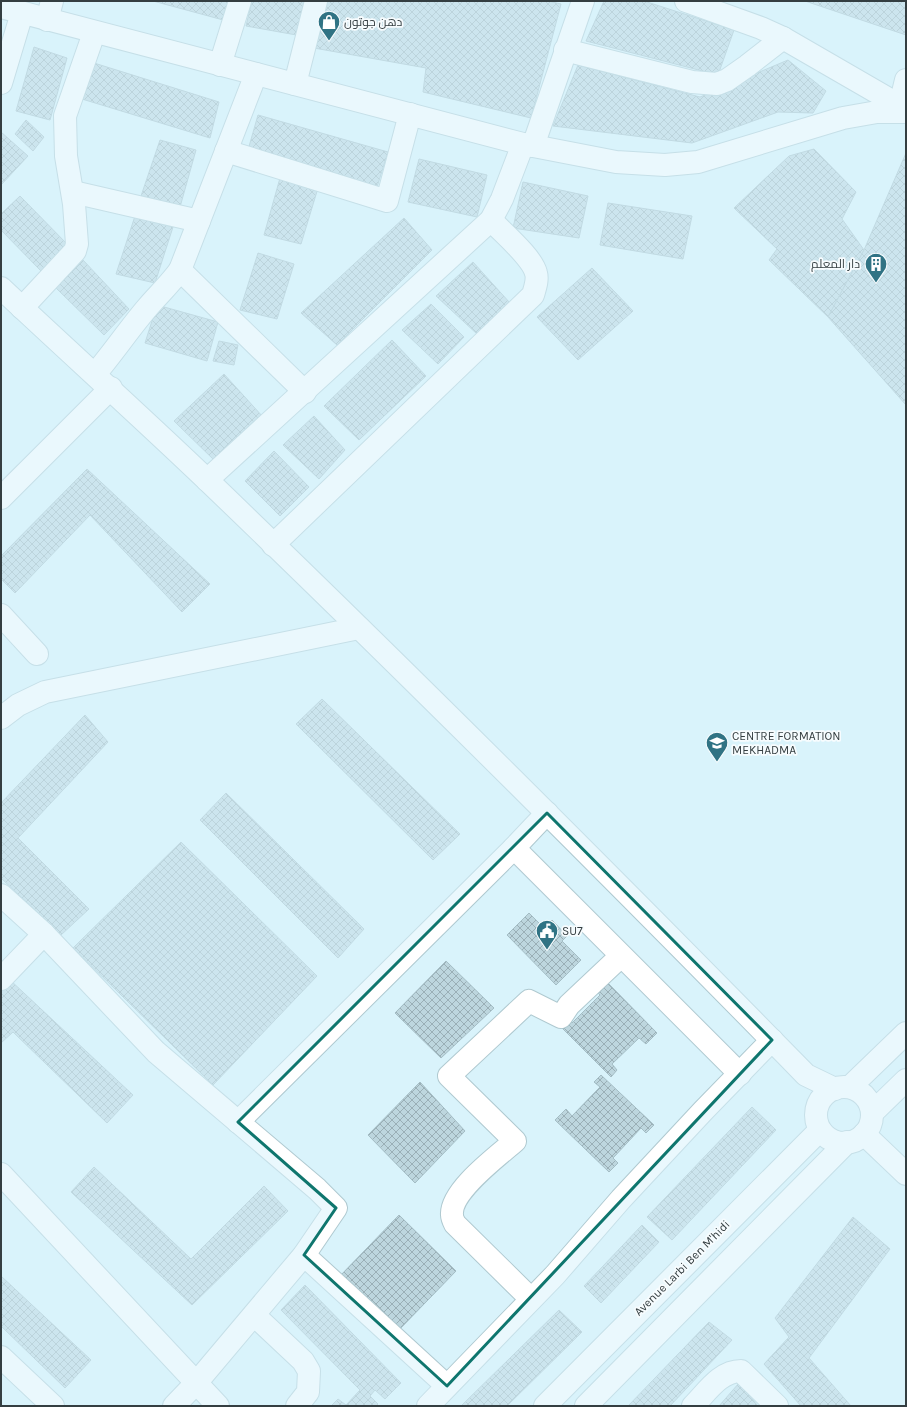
<svg xmlns="http://www.w3.org/2000/svg" width="907" height="1407" viewBox="0 0 907 1407" font-family="Karla,Cairo,sans-serif">
	<style>
		.building { fill: url(#building-cross-hatch); stroke: #a4bdc5 }
		.lines { fill: none; stroke-linecap: round; stroke-linejoin: round }
		.minor-casing { stroke: #afc9d0; stroke-width: 24 }
		.secondary-casing { stroke: #afc9d0; stroke-width: 24 }
		.minor { stroke: #fff; stroke-width: 22 }
		.secondary { stroke: #fff; stroke-width: 22 }
		.marked { fill: none; stroke: #0f766e; stroke-width: 3; stroke-linejoin: round }
		.labels { text-anchor: middle; stroke-width: 3.5; stroke-linejoin: round; paint-order: stroke }
		.poi-label { font-size: 12px; fill: #343e41; stroke: #f7fcfe; text-anchor: start }
		.street-label { font-size: 12px; fill: #343e41; stroke: #f7fcfe }
	</style>
	<defs>
		<pattern id="building-cross-hatch" width="8" height="8" patternUnits="userSpaceOnUse"><rect width="8" height="8" fill="#bdd6de"/><path d="M0 0l8 8M0 8l8-8" fill="none" stroke="#9aafb6"/></pattern>
	</defs>
	<rect width="100%" height="100%" fill="#d9f3fb"/>
	<g class="building">
		<path d="M153,1H232L227,21Z"/>
		<path d="M252,1H309L302,36L246,26Z"/>
		<path d="M324,1H548L561,4L531,118L423,92L426,68L314,48Z"/>
		<path d="M604,1H644L734,30L718,75L586,41Z"/>
		<path d="M805,1H906V35Z"/>
		<path d="M34,47L67,58L50,120L16,111Z"/>
		<path d="M788,60L826,91L813,113L778,112L692,143L553,126L578,65L700,97Z"/>
		<path d="M94,63L219,102L210,138L82,99Z"/>
		<path d="M258,115L388,152L377,187L248,150Z"/>
		<path d="M26,120L44,137L33,151L15,134Z"/>
		<path d="M1,132L28,156L1,185Z"/>
		<path d="M160,140L196,150L180,207L141,196Z"/>
		<path d="M814,149L856,192L842,219L864,250L828,317L769,260L777,249L734,208L789,156Z"/>
		<path d="M906,153V405L828,317L864,250Z"/>
		<path d="M419,159L487,175L477,217L408,202Z"/>
		<path d="M280,178L318,188L301,244L264,235Z"/>
		<path d="M523,182L588,196L579,238L513,228Z"/>
		<path d="M20,196L68,245L41,271L1,230V214Z"/>
		<path d="M608,203L692,216L683,259L600,245Z"/>
		<path d="M135,216L173,227L155,283L116,274Z"/>
		<path d="M404,218L432,250L337,345L301,313Z"/>
		<path d="M258,253L294,264L277,319L240,310Z"/>
		<path d="M83,260L129,309L104,335L55,287Z"/>
		<path d="M473,262L510,303L477,334L436,296Z"/>
		<path d="M592,268L633,311L578,360L537,317Z"/>
		<path d="M431,304L464,337L438,364L402,330Z"/>
		<path d="M157,305L218,322L207,361L145,343Z"/>
		<path d="M392,340L426,376L359,440L324,406Z"/>
		<path d="M219,341L238,345L234,365L213,361Z"/>
		<path d="M224,374L263,417L215,461L174,421Z"/>
		<path d="M314,416L345,450L319,479L283,445Z"/>
		<path d="M274,451L309,487L280,516L245,481Z"/>
		<path d="M87,469L210,584L182,612L90,515L15,593L1,579V556Z"/>
		<path d="M322,699L460,834L433,860L296,724Z"/>
		<path d="M85,715L108,742L18,838L89,909L61,935L1,878V803Z"/>
		<path d="M226,793L364,929L338,958L200,820Z"/>
		<path d="M181,842L317,976L213,1085L73,948Z"/>
		<path d="M529,913L544,928L552,920L567,936L562,941L581,960L556,985L507,935Z"/>
		<path d="M446,961L494,1008L441,1058L395,1013Z"/>
		<path d="M9,979L133,1095L107,1123L13,1032L1,1043V988Z"/>
		<path d="M605,980L657,1033L646,1044L639,1038L612,1064L617,1070L611,1077L559,1025L567,1018L572,1023L600,995L595,990Z"/>
		<path d="M601,1075L654,1125L646,1133L641,1128L613,1158L618,1163L609,1172L555,1120L566,1109L572,1116L600,1087L594,1082Z"/>
		<path d="M420,1082L465,1131L415,1183L368,1135Z"/>
		<path d="M752,1107L776,1130L672,1240L647,1217Z"/>
		<path d="M94,1167L191,1259L264,1186L288,1211L192,1305L71,1192Z"/>
		<path d="M399,1215L456,1271L396,1333L339,1277Z"/>
		<path d="M853,1217L890,1249L809,1358L851,1406H801L764,1364L789,1337L775,1318Z"/>
		<path d="M642,1225L659,1242L601,1303L584,1286Z"/>
		<path d="M1,1276L91,1360L65,1388L1,1326Z"/>
		<path d="M305,1285L401,1383L385,1399L375,1390L370,1396L378,1404L376,1406H331L338,1399L346,1405L360,1390L281,1310Z"/>
		<path d="M559,1310L582,1332L507,1406H461Z"/>
		<path d="M709,1322L732,1340L670,1406H628Z"/>
		<path d="M739,1383L758,1406H719Z"/>
	</g>
	<g class="lines">
		<g class="minor-casing">
			<g id="minor">
				<path d="M686,1L761,28L783,38L906,109"/>
				<path d="M47,20L52,1"/>
				<path d="M565,50L692,82L717,84L727,80L747,66L783,38"/>
				<path d="M220,65L240,1"/>
				<path d="M1,83L22,13"/>
				<path d="M295,84L316,1"/>
				<path d="M900,105L906,80"/>
				<path d="M533,146L583,1"/>
				<path d="M226,151L387,201L410,114"/>
				<path d="M73,192L199,221"/>
				<path d="M180,270L305,392"/>
				<path d="M22,308L75,251L77,244L74,204L66,156L65,116L94,33"/>
				<path d="M95,374C113,353 129,329 147,308C158,295 170,284 180,270L256,74"/>
				<path d="M207,480L491,220L502,199L523,144"/>
				<path d="M1,498L111,388"/>
				<path d="M273,545L533,295C535,288 538,280 536,273C532,257 503,233 491,220"/>
				<path d="M1,615L37,654"/>
				<path d="M1,718L18,705L45,692L359,628"/>
				<path d="M514,848L740,1074"/>
				<path d="M1,895L44,934L156,1052L317,1189L336,1208L304,1255L197,1382L174,1406"/>
				<path d="M1,979L44,934"/>
				<path d="M238,1122L514,848L547,813"/>
				<path d="M864,1134L906,1174"/>
				<path d="M1,1174L218,1406"/>
				<path d="M304,1255L447,1386"/>
				<path d="M531,1299L455,1224C454,1222 452,1218 452,1215C450,1191 498,1156 515,1141L449,1076L529,1001L561,1017L569,1005L621,956"/>
				<path d="M254,1315L303,1361L309,1371L308,1392L297,1406"/>
				<path d="M1,1357L53,1406"/>
				<path d="M428,1406L555,1275L621,1199L703,1111L772,1040"/>
				<path d="M693,1406C707,1392 720,1371 741,1371L777,1406"/>
			</g>
		</g>
		<g class="secondary-casing">
			<g id="secondary">
				<path d="M1,7L523,144L616,162L665,165L698,162L843,118L877,112H906"/>
				<path d="M1,288C68,351 137,413 204,477C408,673 608,873 806,1075L835,1089"/>
				<path d="M850,1087L906,1033"/>
				<circle cx="844" cy="1115" r="28"/>
				<path d="M872,1113L906,1080"/>
				<path d="M545,1406L820,1130"/>
				<path d="M586,1406L847,1142"/>
			</g>
		</g>
		<use href="#minor" class="minor"/>
		<use href="#secondary" class="secondary"/>
	</g>
	<path d="M0 0H907V1407H0ZM547,813L772,1040L447,1386L304,1255L336,1208L238,1122Z" fill="#d9f3fb" fill-opacity=".55" fill-rule="evenodd"/>
	<path class="marked" d="M547,813L772,1040L447,1386L304,1255L336,1208L238,1122Z"/>
	<defs>
		<g id="shop-pin" transform="scale(1.15)"><path d="M0 17L-7.5 6A9.5 9.5 0 1 1 7.5 6Z" fill="#307384" stroke="#f7fcfe"/><path d="M-5-2.5h2.3a2.7 3.5 0 0 1 5.4 0H5L5.5 6h-11ZM-1.5-2.5h3a1.5 2.3 0 0 0-3 0Z" fill="#fff"/></g>
		<g id="building-pin" transform="scale(1.15)"><path d="M0 17L-7.5 6A9.5 9.5 0 1 1 7.5 6Z" fill="#307384" stroke="#f7fcfe"/><path d="M-4-6H4V6H1V3H-1V6H-4ZM-2.5-4.3h1.7v1.8h-1.7ZM.8-4.3h1.7v1.8H.8ZM-2.5-1h1.7V.8h-1.7ZM.8-1h1.7V.8H.8Z" fill="#fff"/></g>
		<g id="university-pin" transform="scale(1.15)"><path d="M0 17L-7.5 6A9.5 9.5 0 1 1 7.5 6Z" fill="#307384" stroke="#f7fcfe"/><path d="M0-5L7-2L0 1L-7-2ZM-4 1L0 2.5L4 1V4Q0 6-4 4Z" fill="#fff"/></g>
		<g id="civic-pin" transform="scale(1.15)"><path d="M0 17L-7.5 6A9.5 9.5 0 1 1 7.5 6Z" fill="#307384" stroke="#f7fcfe"/><path d="M-.6-6.5H3V-4.5H.6V-3L4-1V1h2V6H-6V1h2V-1L-.6-3ZM-1.2 2.5V6h2.4V2.5Z" fill="#fff"/></g>
	</defs>
	<g fill-rule="evenodd">
		<use href="#shop-pin" x="329" y="22"/>
		<use href="#building-pin" x="876" y="264"/>
		<use href="#university-pin" x="717" y="743"/>
		<use href="#civic-pin" x="547" y="931"/>
	</g>
	<g class="labels">
		<g class="poi-label">
			<text x="344" y="26">دهن جوتون</text>
			<text x="860" y="268" text-anchor="end">دار المعلم</text>
			<text x="732" y="740">CENTRE FORMATION<tspan x="732" dy="14">MEKHADMA</tspan></text>
			<text x="562" y="935">SU7</text>
		</g>
		<g class="street-label">
			<text transform="translate(682 1268) rotate(-45)" y="4">Avenue Larbi Ben M'hidi</text>
		</g>
	</g>
	<rect width="907" height="1407" fill="none" stroke="#343e41" stroke-width="4"/>
</svg>
